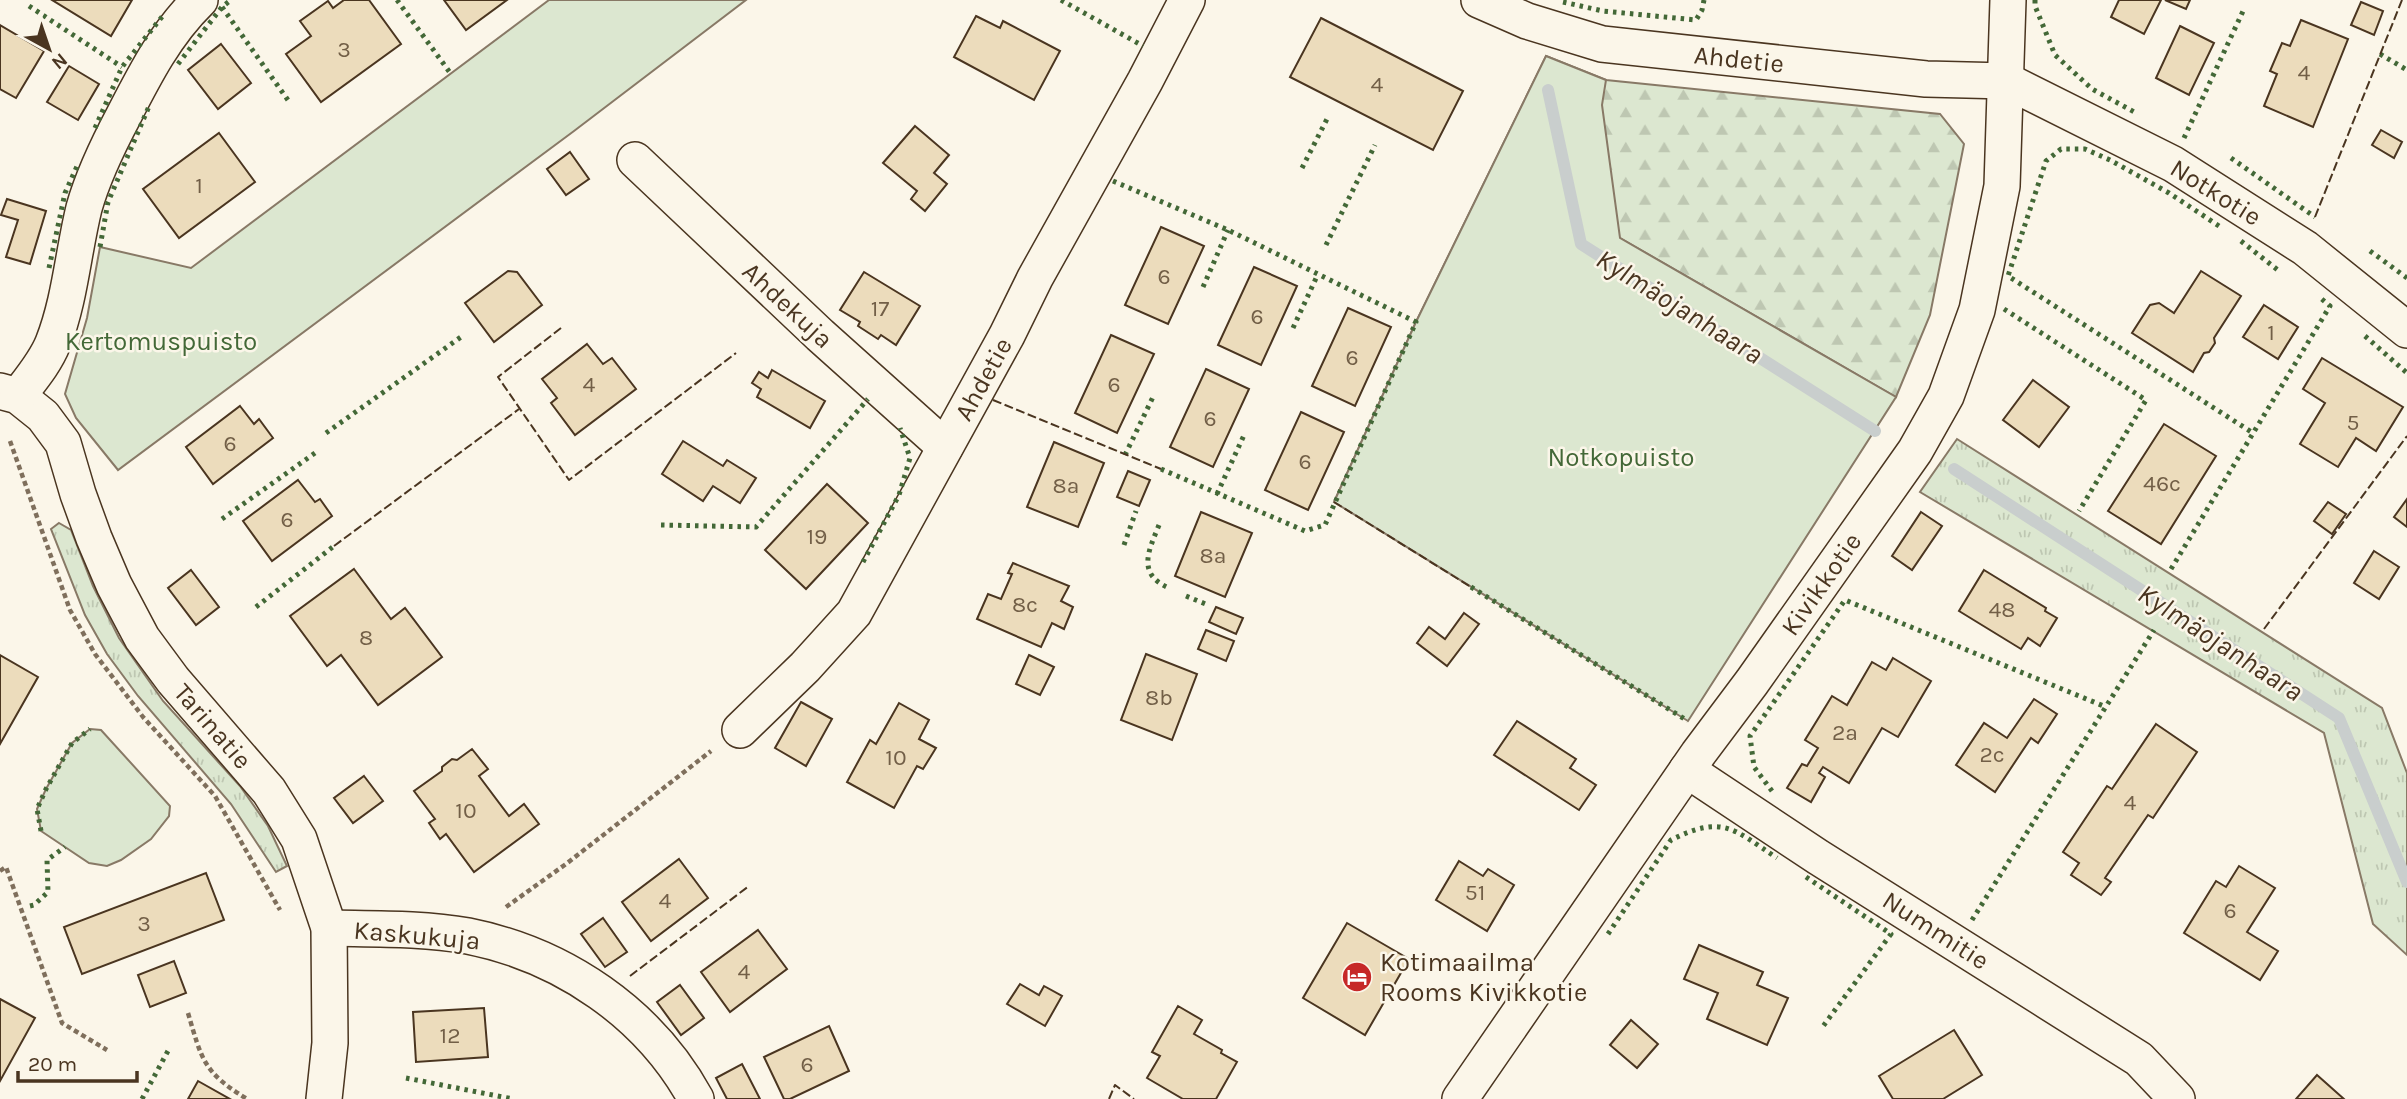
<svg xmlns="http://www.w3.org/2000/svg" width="2407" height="1099" viewBox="0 0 2407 1099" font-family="Karla,sans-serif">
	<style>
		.grass { fill: url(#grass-tufts); stroke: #887966; stroke-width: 2 }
		.forest { fill: url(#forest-firs); stroke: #887966; stroke-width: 2 }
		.green { fill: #dce7d0; stroke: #887966; stroke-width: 2 }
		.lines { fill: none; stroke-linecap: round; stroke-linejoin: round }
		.stream { stroke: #c9cecd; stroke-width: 12 }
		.building { fill: #ecdcbc; stroke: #4a3520; stroke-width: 2 }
		.minor-casing { stroke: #4a3520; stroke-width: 38 }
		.path { stroke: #7f6f5c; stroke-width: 4.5; stroke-dasharray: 5 3.5; stroke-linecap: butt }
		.minor { stroke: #fbf6e9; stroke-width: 35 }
		.hedge { stroke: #436837; stroke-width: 5; stroke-dasharray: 3.5 5; stroke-linecap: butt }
		.fence { stroke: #4a3520; stroke-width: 2; stroke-dasharray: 9 3.5; stroke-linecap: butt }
		.labels { text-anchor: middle; stroke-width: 5; stroke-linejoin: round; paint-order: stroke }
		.number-label { font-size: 23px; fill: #725f47 }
		.street-label { font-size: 26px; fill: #4a3520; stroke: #fbf6e9 }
		.park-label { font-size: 26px; fill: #436837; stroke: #fbf6e9 }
		.poi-label { font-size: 26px; fill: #4a3520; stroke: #fbf6e9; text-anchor: start }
		.water-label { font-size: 28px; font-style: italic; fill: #4a3520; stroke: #fbf6e9 }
	</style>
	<defs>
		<pattern id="grass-tufts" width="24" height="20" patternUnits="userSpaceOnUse" patternTransform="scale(1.75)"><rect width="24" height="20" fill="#dce7d0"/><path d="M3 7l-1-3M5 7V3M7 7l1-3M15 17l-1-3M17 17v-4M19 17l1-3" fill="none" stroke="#bec7b2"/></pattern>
		<pattern id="forest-firs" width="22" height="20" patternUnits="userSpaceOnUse" patternTransform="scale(1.75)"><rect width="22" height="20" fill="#dce7d0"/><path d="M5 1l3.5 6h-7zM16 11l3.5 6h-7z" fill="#bec7b2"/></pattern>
	</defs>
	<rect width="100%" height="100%" fill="#fbf6e9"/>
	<g class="grass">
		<path d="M1957,439L2382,708L2407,773V955L2373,924L2324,733L1920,492Z"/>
		<path d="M59,523L71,530L93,586L119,638L163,701L240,786L268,826L287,866L276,872L231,804L138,696L107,654L85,615L51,529Z"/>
	</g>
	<path class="forest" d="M1546,56L1606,80L1940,114L1964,144L1930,315L1896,397L1620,238L1334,502L1416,322Z"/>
	<g class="green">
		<path d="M549,0H746L574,131L118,470L76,418L65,394L87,318L100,247L191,268Z"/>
		<path d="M1546,56L1606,80L1602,105L1620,238L1896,397L1688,721L1334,502L1416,322Z"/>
		<path d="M90,729L101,730L170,806L169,816L151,839L121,860L107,866L89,863L41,831L37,809L46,789L72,743Z"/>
	</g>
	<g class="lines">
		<g class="stream">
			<path d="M1548,90L1581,244L1875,431"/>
			<path d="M1954,469L2339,718L2407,882"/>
		</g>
	</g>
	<g class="building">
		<path d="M52,0H132L111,36Z"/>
		<path d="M344,0H369L401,44L321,102L286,54L311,36L300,21L328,1L333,8Z"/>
		<path d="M444,0H507L466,30Z"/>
		<path d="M2119,0H2161L2144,34L2111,17Z"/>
		<path d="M2165,0H2190L2186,9Z"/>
		<path d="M2361,2L2383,11L2374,35L2351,25Z"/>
		<path d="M976,16L1000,28L1003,21L1060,51L1034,100L954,57Z"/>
		<path d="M1321,18L1463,91L1433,150L1290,77Z"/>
		<path d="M2301,20L2348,39L2313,127L2264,106L2277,74L2270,71L2282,43L2290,46Z"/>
		<path d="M0,25L44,51L16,98L0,89Z"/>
		<path d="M2180,26L2214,43L2189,95L2156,78Z"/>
		<path d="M221,44L251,83L218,109L188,70Z"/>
		<path d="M69,66L99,84L78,120L47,102Z"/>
		<path d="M915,126L949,155L934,173L947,184L925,211L911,199L917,191L883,163Z"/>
		<path d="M2381,130L2402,142L2394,158L2372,145Z"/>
		<path d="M219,133L255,182L179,238L143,189Z"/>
		<path d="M570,152L589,179L566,195L547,169Z"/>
		<path d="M7,199L46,211L30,264L6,257L18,220L1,215Z"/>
		<path d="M1161,227L1204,246L1168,324L1125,305Z"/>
		<path d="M1254,267L1297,286L1261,365L1218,345Z"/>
		<path d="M508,271L517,272L542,305L494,342L465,303Z"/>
		<path d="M2201,271L2241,296L2214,338L2215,343L2209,352L2204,353L2193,372L2132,333L2150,305L2159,303L2174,313Z"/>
		<path d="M864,272L920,306L896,345L881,335L878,339L858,326L860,322L840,310Z"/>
		<path d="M2264,305L2298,327L2278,359L2243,337Z"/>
		<path d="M1348,308L1391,327L1355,406L1312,386Z"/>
		<path d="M1111,335L1154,354L1117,433L1075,413Z"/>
		<path d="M587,344L603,364L612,358L636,389L575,435L551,403L557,398L542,379Z"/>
		<path d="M2322,358L2403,407L2376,451L2356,438L2338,467L2300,444L2325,403L2303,389Z"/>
		<path d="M1206,369L1249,389L1213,467L1170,447Z"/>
		<path d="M772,370L825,401L810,428L757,397L761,389L752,383L759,372L768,378Z"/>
		<path d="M2033,380L2069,407L2039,447L2003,420Z"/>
		<path d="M240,406L254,424L259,419L273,438L213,484L186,447Z"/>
		<path d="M1301,412L1344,432L1308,510L1265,490Z"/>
		<path d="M2164,424L2216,456L2161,544L2108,511Z"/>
		<path d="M683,441L723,466L727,460L756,478L740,503L713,486L703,501L662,474Z"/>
		<path d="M1054,442L1104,463L1078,527L1027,507Z"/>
		<path d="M1128,471L1150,480L1139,506L1117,497Z"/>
		<path d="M298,480L315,502L320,499L332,516L272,561L243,521Z"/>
		<path d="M827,484L868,523L806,589L765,550Z"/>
		<path d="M2407,499V527L2394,517Z"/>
		<path d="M2328,502L2346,514L2332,534L2314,521Z"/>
		<path d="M1201,512L1252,533L1225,597L1175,576Z"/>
		<path d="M1921,512L1942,526L1912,570L1892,556Z"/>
		<path d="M2374,551L2399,567L2379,599L2354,583Z"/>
		<path d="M1013,563L1069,586L1061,601L1073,607L1064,629L1052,623L1041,647L977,619L988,594L1001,599L1012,574L1008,573Z"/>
		<path d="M354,569L391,619L405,608L442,657L378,705L341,655L327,666L290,616Z"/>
		<path d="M191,570L219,607L196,625L168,588Z"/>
		<path d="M1984,570L2046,608L2045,611L2057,618L2040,646L2028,638L2021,649L1959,611Z"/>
		<path d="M1216,607L1243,618L1236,634L1209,622Z"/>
		<path d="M1464,613L1479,624L1447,666L1417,643L1429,627L1445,639Z"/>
		<path d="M1206,630L1234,641L1226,661L1198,649Z"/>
		<path d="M1146,654L1197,674L1172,740L1121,720Z"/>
		<path d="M0,655L38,677L0,744Z"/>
		<path d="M1029,655L1054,667L1040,695L1016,684Z"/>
		<path d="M1893,658L1931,681L1898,737L1882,728L1849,783L1823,767L1819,773L1825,777L1811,802L1787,788L1802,764L1807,766L1818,748L1805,740L1832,696L1847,705L1872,662L1886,670Z"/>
		<path d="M2034,699L2057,714L2038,743L2031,738L1995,792L1956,765L1984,723L2007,738Z"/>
		<path d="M801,702L832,719L806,766L775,748Z"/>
		<path d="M899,703L929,720L919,739L936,748L923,769L917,766L894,808L847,782L870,740L876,744Z"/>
		<path d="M1517,721L1576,759L1570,768L1596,785L1579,810L1494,755Z"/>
		<path d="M2156,724L2197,752L2153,818L2148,815L2105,878L2111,882L2101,895L2071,875L2079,863L2063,852L2107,786L2112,789Z"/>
		<path d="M472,749L488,769L479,776L509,816L524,804L539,824L474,872L446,834L440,839L429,823L435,819L414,791L442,771V767L452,759L457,760Z"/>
		<path d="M364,776L383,801L353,823L334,798Z"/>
		<path d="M679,859L708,898L651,941L622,902Z"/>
		<path d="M1459,861L1483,876L1488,869L1514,885L1487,931L1436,900Z"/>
		<path d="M2239,866L2275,888L2247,932L2278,951L2260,980L2184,933L2216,881L2226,887Z"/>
		<path d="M206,873L224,920L82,974L64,927Z"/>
		<path d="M603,918L627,952L605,967L581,934Z"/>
		<path d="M1347,923L1409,959L1365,1035L1303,998Z"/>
		<path d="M758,930L787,969L730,1012L701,972Z"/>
		<path d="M1699,945L1763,972L1757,985L1788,998L1767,1045L1707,1019L1718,993L1684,979Z"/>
		<path d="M174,961L186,993L150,1007L138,975Z"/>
		<path d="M1020,984L1039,995L1044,986L1062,996L1045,1026L1007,1004Z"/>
		<path d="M680,985L704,1018L681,1035L657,1002Z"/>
		<path d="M0,999L35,1018L0,1081Z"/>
		<path d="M1178,1006L1202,1020L1194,1034L1222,1050L1221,1053L1237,1062L1216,1099H1183L1147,1078L1160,1056L1152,1052Z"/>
		<path d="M484,1008L488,1057L416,1062L413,1012Z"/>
		<path d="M1631,1020L1658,1044L1637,1068L1610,1045Z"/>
		<path d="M829,1026L849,1071L790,1099H784L764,1057Z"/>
		<path d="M1954,1030L1982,1075L1943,1099H1893L1879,1076Z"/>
		<path d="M742,1064L760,1099H727L716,1078Z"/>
		<path d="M2317,1075L2344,1099H2296Z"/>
		<path d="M198,1081L230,1099H188Z"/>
	</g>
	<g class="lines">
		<g class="minor-casing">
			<g id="minor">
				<path d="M1479,0L1527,21L1602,44L1926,79L2007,81L2173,164L2305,248L2407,330"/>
				<path d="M635,160L820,335L945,447"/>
				<path d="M0,391L18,396L43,416L63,443L78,494L94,538L114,585L142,638L173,680L269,791L299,839L329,928L330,1043L324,1099"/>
				<path d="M18,396C30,380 45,363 53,343C70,300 73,253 84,208C93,176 108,145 124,115C145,74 166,33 200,0"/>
				<path d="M740,730L805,667L854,613L1007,335L1035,278L1145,81L1187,0"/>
				<path d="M1687,770L1818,857L2139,1059L2177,1099"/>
				<path d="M329,928C375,929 423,928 468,936C563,955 649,1013 696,1099"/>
				<path d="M1460,1099L1698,754L1752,682L1915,451L1946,396L1977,310L2002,186L2008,0"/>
			</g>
		</g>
		<g class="path">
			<path d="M10,441L70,610L95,654L143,717L215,796L280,910"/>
			<path d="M0,871L6,867L62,1023L107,1050"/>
			<path d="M506,907L566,864L711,751"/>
			<path d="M188,1013C202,1060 203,1072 247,1099"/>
		</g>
		<use href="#minor" class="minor"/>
		<g class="hedge">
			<path d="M397,0L451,74"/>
			<path d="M1061,0L1143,46"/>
			<path d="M2035,0V6L2055,55L2092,89L2138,114"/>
			<path d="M1563,2L1603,11L1696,20L1702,10L1704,0"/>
			<path d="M29,6L122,67"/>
			<path d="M222,7L290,103"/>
			<path d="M2380,54L2407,70"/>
			<path d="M178,64L222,7L231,0"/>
			<path d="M95,128L122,67L165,13"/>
			<path d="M2184,138L2244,9"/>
			<path d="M2231,158L2315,217"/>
			<path d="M1302,168L1327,119"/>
			<path d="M1113,181L1228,230L1416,322L1325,525L1305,531L1161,469"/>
			<path d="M2219,226L2169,193L2110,160L2085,149H2061L2046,161L2008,276L2253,433"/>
			<path d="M2241,241L2279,271"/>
			<path d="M1326,245L1375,145"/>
			<path d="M100,247L108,202L150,104"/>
			<path d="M2370,251L2407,278"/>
			<path d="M49,268L65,193L78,164"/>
			<path d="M1203,287L1228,230"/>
			<path d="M2004,309L2146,400L2079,511"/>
			<path d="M1293,328L1318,274"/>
			<path d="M2365,336L2407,373"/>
			<path d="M326,433L461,337"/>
			<path d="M1125,455L1153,397"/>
			<path d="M1217,494L1245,433"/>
			<path d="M222,519L315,453"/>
			<path d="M661,525L756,527L868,399"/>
			<path d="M1159,525C1149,550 1136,574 1169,588"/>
			<path d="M1124,545L1136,511"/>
			<path d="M863,562L899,495L910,458L900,428"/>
			<path d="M2171,569L2330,306L2318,296"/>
			<path d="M1471,587L1688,721"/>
			<path d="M1186,596L1208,605"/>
			<path d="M256,607L334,546"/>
			<path d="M1772,791L1754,767L1750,736L1845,600L2106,707"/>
			<path d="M41,831L37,809L46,789L72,743L90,729"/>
			<path d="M1806,877L1891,934L1821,1029"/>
			<path d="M30,906L34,905L48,892L47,860L65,847"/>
			<path d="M1972,920L2154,630"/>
			<path d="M1608,934L1671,840C1723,814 1733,829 1777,858"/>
			<path d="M406,1078L513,1099"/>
			<path d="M142,1099L169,1049"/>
		</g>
		<g class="fence">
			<path d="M2315,217L2402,0"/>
			<path d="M561,328L498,377L569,480L736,353"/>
			<path d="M993,400L1161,469"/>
			<path d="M1334,502L1471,587"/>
			<path d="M334,546L519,409"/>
			<path d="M2264,629L2407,436"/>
			<path d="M630,976L749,886"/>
			<path d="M1109,1099L1115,1085L1134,1099"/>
		</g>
	</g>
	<defs>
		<g id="hotel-disc" transform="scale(1.575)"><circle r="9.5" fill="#c62828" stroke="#fbf6e9"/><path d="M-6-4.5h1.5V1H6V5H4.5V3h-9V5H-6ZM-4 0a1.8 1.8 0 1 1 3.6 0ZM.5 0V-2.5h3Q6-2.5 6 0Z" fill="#fff"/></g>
	</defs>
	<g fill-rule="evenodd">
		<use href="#hotel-disc" x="1357" y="977"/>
	</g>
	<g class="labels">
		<g class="number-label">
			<text x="344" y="57">3</text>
			<text x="2304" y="80">4</text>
			<text x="1377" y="92">4</text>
			<text x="199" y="193">1</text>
			<text x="1164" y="284">6</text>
			<text x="880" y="316">17</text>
			<text x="1257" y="324">6</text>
			<text x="2271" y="340">1</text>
			<text x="1352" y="365">6</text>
			<text x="589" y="392">4</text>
			<text x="1114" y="392">6</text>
			<text x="1210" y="426">6</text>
			<text x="2353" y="430">5</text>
			<text x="230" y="451">6</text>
			<text x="1305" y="469">6</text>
			<text x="2162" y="491">46c</text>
			<text x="1066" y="493">8a</text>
			<text x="287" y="527">6</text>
			<text x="817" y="544">19</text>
			<text x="1213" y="563">8a</text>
			<text x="1025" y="612">8c</text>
			<text x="2002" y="617">48</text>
			<text x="366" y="645">8</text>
			<text x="1159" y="705">8b</text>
			<text x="1845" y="740">2a</text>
			<text x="1992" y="762">2c</text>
			<text x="896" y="765">10</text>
			<text x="2130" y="810">4</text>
			<text x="466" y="818">10</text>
			<text x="1475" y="900">51</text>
			<text x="665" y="908">4</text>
			<text x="2230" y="918">6</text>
			<text x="144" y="931">3</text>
			<text x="744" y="979">4</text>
			<text x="450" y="1043">12</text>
			<text x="807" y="1072">6</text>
		</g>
		<g class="street-label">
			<text transform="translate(1739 59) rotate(6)" y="9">Ahdetie</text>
			<text transform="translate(2216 192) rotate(32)" y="9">Notkotie</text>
			<text transform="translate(788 305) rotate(43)" y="9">Ahdekuja</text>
			<text transform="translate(983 379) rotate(-61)" y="9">Ahdetie</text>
			<text transform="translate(1821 584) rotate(-55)" y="9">Kivikkotie</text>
			<text transform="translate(213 726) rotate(49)" y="9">Tarinatie</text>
			<text transform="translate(1936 930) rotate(33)" y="9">Nummitie</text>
			<text transform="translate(417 935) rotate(5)" y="9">Kaskukuja</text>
		</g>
		<g class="park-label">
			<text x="161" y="350">Kertomuspuisto</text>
			<text x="1621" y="466">Notkopuisto</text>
		</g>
		<g class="poi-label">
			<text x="1380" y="971">Kotimaailma<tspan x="1380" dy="30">Rooms Kivikkotie</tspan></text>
		</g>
		<g class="water-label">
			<text transform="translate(1680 306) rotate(32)" y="10">Kylmäojanhaara</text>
			<text transform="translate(2221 642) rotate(33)" y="10">Kylmäojanhaara</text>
		</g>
	</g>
	<g transform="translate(49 49) rotate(140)" stroke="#fbf6e9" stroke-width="5" paint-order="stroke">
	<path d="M0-5L12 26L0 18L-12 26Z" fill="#4a3520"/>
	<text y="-10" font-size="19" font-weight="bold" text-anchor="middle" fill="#4a3520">N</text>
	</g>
	<path d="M18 1071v10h119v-10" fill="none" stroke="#4a3520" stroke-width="3.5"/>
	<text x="28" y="1071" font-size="21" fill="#4a3520" stroke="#fbf6e9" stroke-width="5" paint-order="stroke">20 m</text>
</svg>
